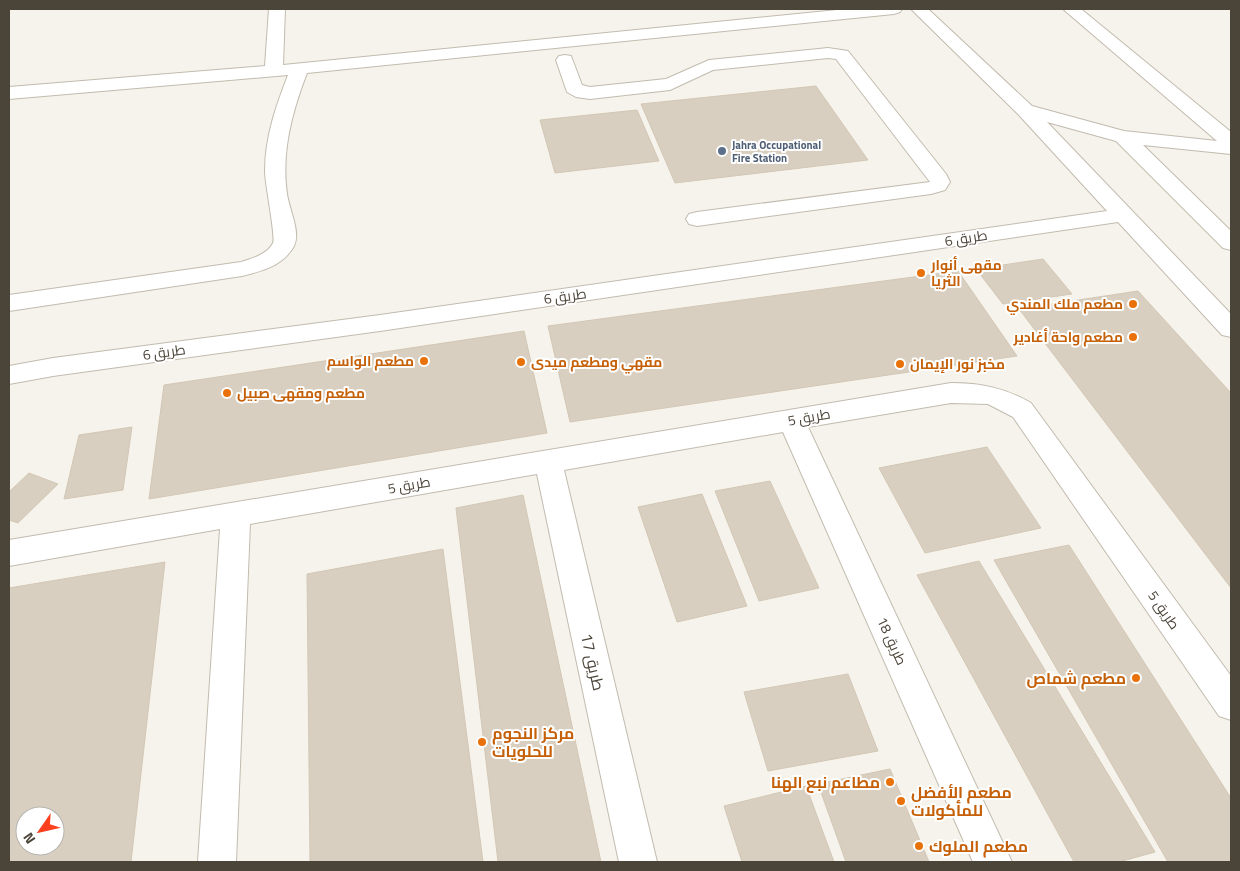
<svg xmlns="http://www.w3.org/2000/svg" width="1240" height="871" viewBox="0 0 1240 871" font-family="'Titillium Web',Cairo,sans-serif">
	<style>
		.building { fill: #d8cfc1; stroke: #d3c7b4; fill-rule: evenodd }
		.lines { fill: none; stroke-linecap: round; stroke-linejoin: round }
		.minor-casing { stroke: #c2bbae; stroke-width: 2 }
		.minor { fill: #fff; fill-rule: evenodd }
		.service-dot { fill: #5c6f8a; stroke: #fff; stroke-width: 2 }
		.food-dot { fill: #e8710a; stroke: #fff; stroke-width: 2 }
		.labels { text-anchor: middle; stroke-width: 4; stroke-linejoin: round; paint-order: stroke }
		.far-service-label { font-size: 11px; font-weight: bold; fill: #4e5e75; stroke: #fff; text-anchor: start }
		.street-label { font-size: 14px; fill: #4b4439; stroke: #fff }
		.food-label { font-size: 14px; font-weight: bold; fill: #c56008; stroke: #fff; text-anchor: start }
		.near-street-label { font-size: 16px; fill: #4b4439; stroke: #fff }
		.near-food-label { font-size: 16px; font-weight: bold; fill: #c56008; stroke: #fff; text-anchor: start }
	</style>
	<rect width="100%" height="100%" fill="#f6f3ec"/>
	<g class="building">
		<path d="M816,86L868,160L675,183L641,104Z"/>
		<path d="M637,110L659,161L555,173L540,120Z"/>
		<path d="M1043,259L1072,294L1003,304L976,269Z"/>
		<path d="M958,271L1017,356L570,422L548,326Z"/>
		<path d="M1138,291L1231,393V588L1019,309Z"/>
		<path d="M524,331L547,433L149,499L164,385Z"/>
		<path d="M132,427L123,490L64,499L79,435Z"/>
		<path d="M987,447L1041,528L925,553L879,468Z"/>
		<path d="M29,473L58,484L18,523L9,520V492Z"/>
		<path d="M770,481L819,588L759,601L715,491Z"/>
		<path d="M702,494L747,606L677,622L638,507Z"/>
		<path d="M523,495L601,862H498L456,508Z"/>
		<path d="M1069,545L1231,798V862H1168L994,560Z"/>
		<path d="M443,549L483,862H310L307,574Z"/>
		<path d="M979,561L1155,852L1119,862H1074L917,575Z"/>
		<path d="M165,562L131,862H9V588ZM25,816H55V846H25Z"/>
		<path d="M848,674L878,751L768,771L744,692Z"/>
		<path d="M890,769L929,862H846L818,784Z"/>
		<path d="M806,786L834,862H742L724,806Z"/>
	</g>
	<g class="lines">
		<g class="minor-casing">
			<g id="minor">
				<path d="M269,9H285L283,65L847,9H902L900,12L894,14L307,73C292,112 281,152 287,194C289,209 301,232 294,246C283,266 262,271 242,276L9,311V295L241,262C251,259 268,254 273,243C276,236 265,185 265,171C265,137 276,106 288,75L9,99V87L265,66Z"/>
				<path d="M911,9H928L1032,106L1124,131L1217,141L1063,9H1081L1231,132V154L1143,145L1231,231V250L1223,248L1116,141L1047,122L1231,314V337L1222,335L1118,222L380,331L53,376L9,384V366L53,358L380,315L1107,211L1018,114Z"/>
				<path d="M828,48L848,51L946,174L950,182L945,190L931,194L697,226L689,224L686,219L689,214L697,212L930,182L836,59L828,58L713,70L670,90L590,99L576,97L567,92L556,60L559,56L565,55L571,56L582,85L590,87L666,79L709,60Z"/>
				<path d="M951,383C981,383 1005,388 1031,403L1231,676V720L1219,716L1013,417L988,404L951,403L808,427L1012,862H973L783,432L564,470L657,862H619L537,474L250,524L236,862H198L220,529L9,566V540Z"/>
			</g>
		</g>
		<use href="#minor" class="minor"/>
	</g>
	<circle class="service-dot" cx="722" cy="151" r="5"/>
	<g class="food-dot">
		<circle cx="921" cy="273" r="5"/>
		<circle cx="1133" cy="304" r="5"/>
		<circle cx="1133" cy="337" r="5"/>
		<circle cx="424" cy="361" r="5"/>
		<circle cx="521" cy="362" r="5"/>
		<circle cx="900" cy="364" r="5"/>
		<circle cx="227" cy="393" r="5"/>
		<circle cx="1136" cy="678" r="5"/>
		<circle cx="482" cy="742" r="5"/>
		<circle cx="890" cy="782" r="5"/>
		<circle cx="901" cy="801" r="5"/>
		<circle cx="919" cy="846" r="5"/>
	</g>
	<g class="labels">
		<g class="far-service-label">
			<text x="732" y="149">Jahra Occupational<tspan x="732" dy="13">Fire Station</tspan></text>
		</g>
		<g class="street-label">
			<text transform="translate(966 238) rotate(-9)" y="5">طريق 6</text>
			<text transform="translate(565 296) rotate(-8)" y="5">طريق 6</text>
			<text transform="translate(164 352) rotate(-8)" y="5">طريق 6</text>
			<text transform="translate(809 417) rotate(-10)" y="5">طريق 5</text>
			<text transform="translate(409 485) rotate(-10)" y="5">طريق 5</text>
			<text transform="translate(1164 610) rotate(55)" y="5">طريق 5</text>
			<text transform="translate(892 641) rotate(65)" y="5">طريق 18</text>
		</g>
		<g class="food-label">
			<text x="931" y="270">مقهى أنوار<tspan x="931" dy="16">الثريا</tspan></text>
			<text x="1123" y="309" text-anchor="end">مطعم ملك المندي</text>
			<text x="1123" y="342" text-anchor="end">مطعم واحة أغادير</text>
			<text x="414" y="366" text-anchor="end">مطعم الواسم</text>
			<text x="531" y="367">مقهي ومطعم ميدى</text>
			<text x="910" y="369">مخبز نور الإيمان</text>
			<text x="237" y="398">مطعم ومقهى صبيل</text>
		</g>
		<g class="near-street-label">
			<text transform="translate(593 662) rotate(77)" y="6">طريق 17</text>
		</g>
		<g class="near-food-label">
			<text x="1126" y="684" text-anchor="end">مطعم شماص</text>
			<text x="492" y="739">مركز النجوم<tspan x="492" dy="18">للحلويات</tspan></text>
			<text x="880" y="788" text-anchor="end">مطاعم نبع الهنا</text>
			<text x="911" y="798">مطعم الأفضل<tspan x="911" dy="18">للمأكولات</tspan></text>
			<text x="929" y="852">مطعم الملوك</text>
		</g>
	</g>
	<rect width="1240" height="871" fill="none" stroke="#4b4439" stroke-width="20"/>
	<g transform="translate(40 831) rotate(236)"><circle r="24" fill="#ffffff" stroke="#b7b4b0"/>
	<path d="M0-4L9 19L0 12L-9 19Z" fill="#fc3f1d"/>
	<text y="-8" font-size="14" font-weight="bold" text-anchor="middle" fill="#4b4439">N</text>
	</g>
</svg>
